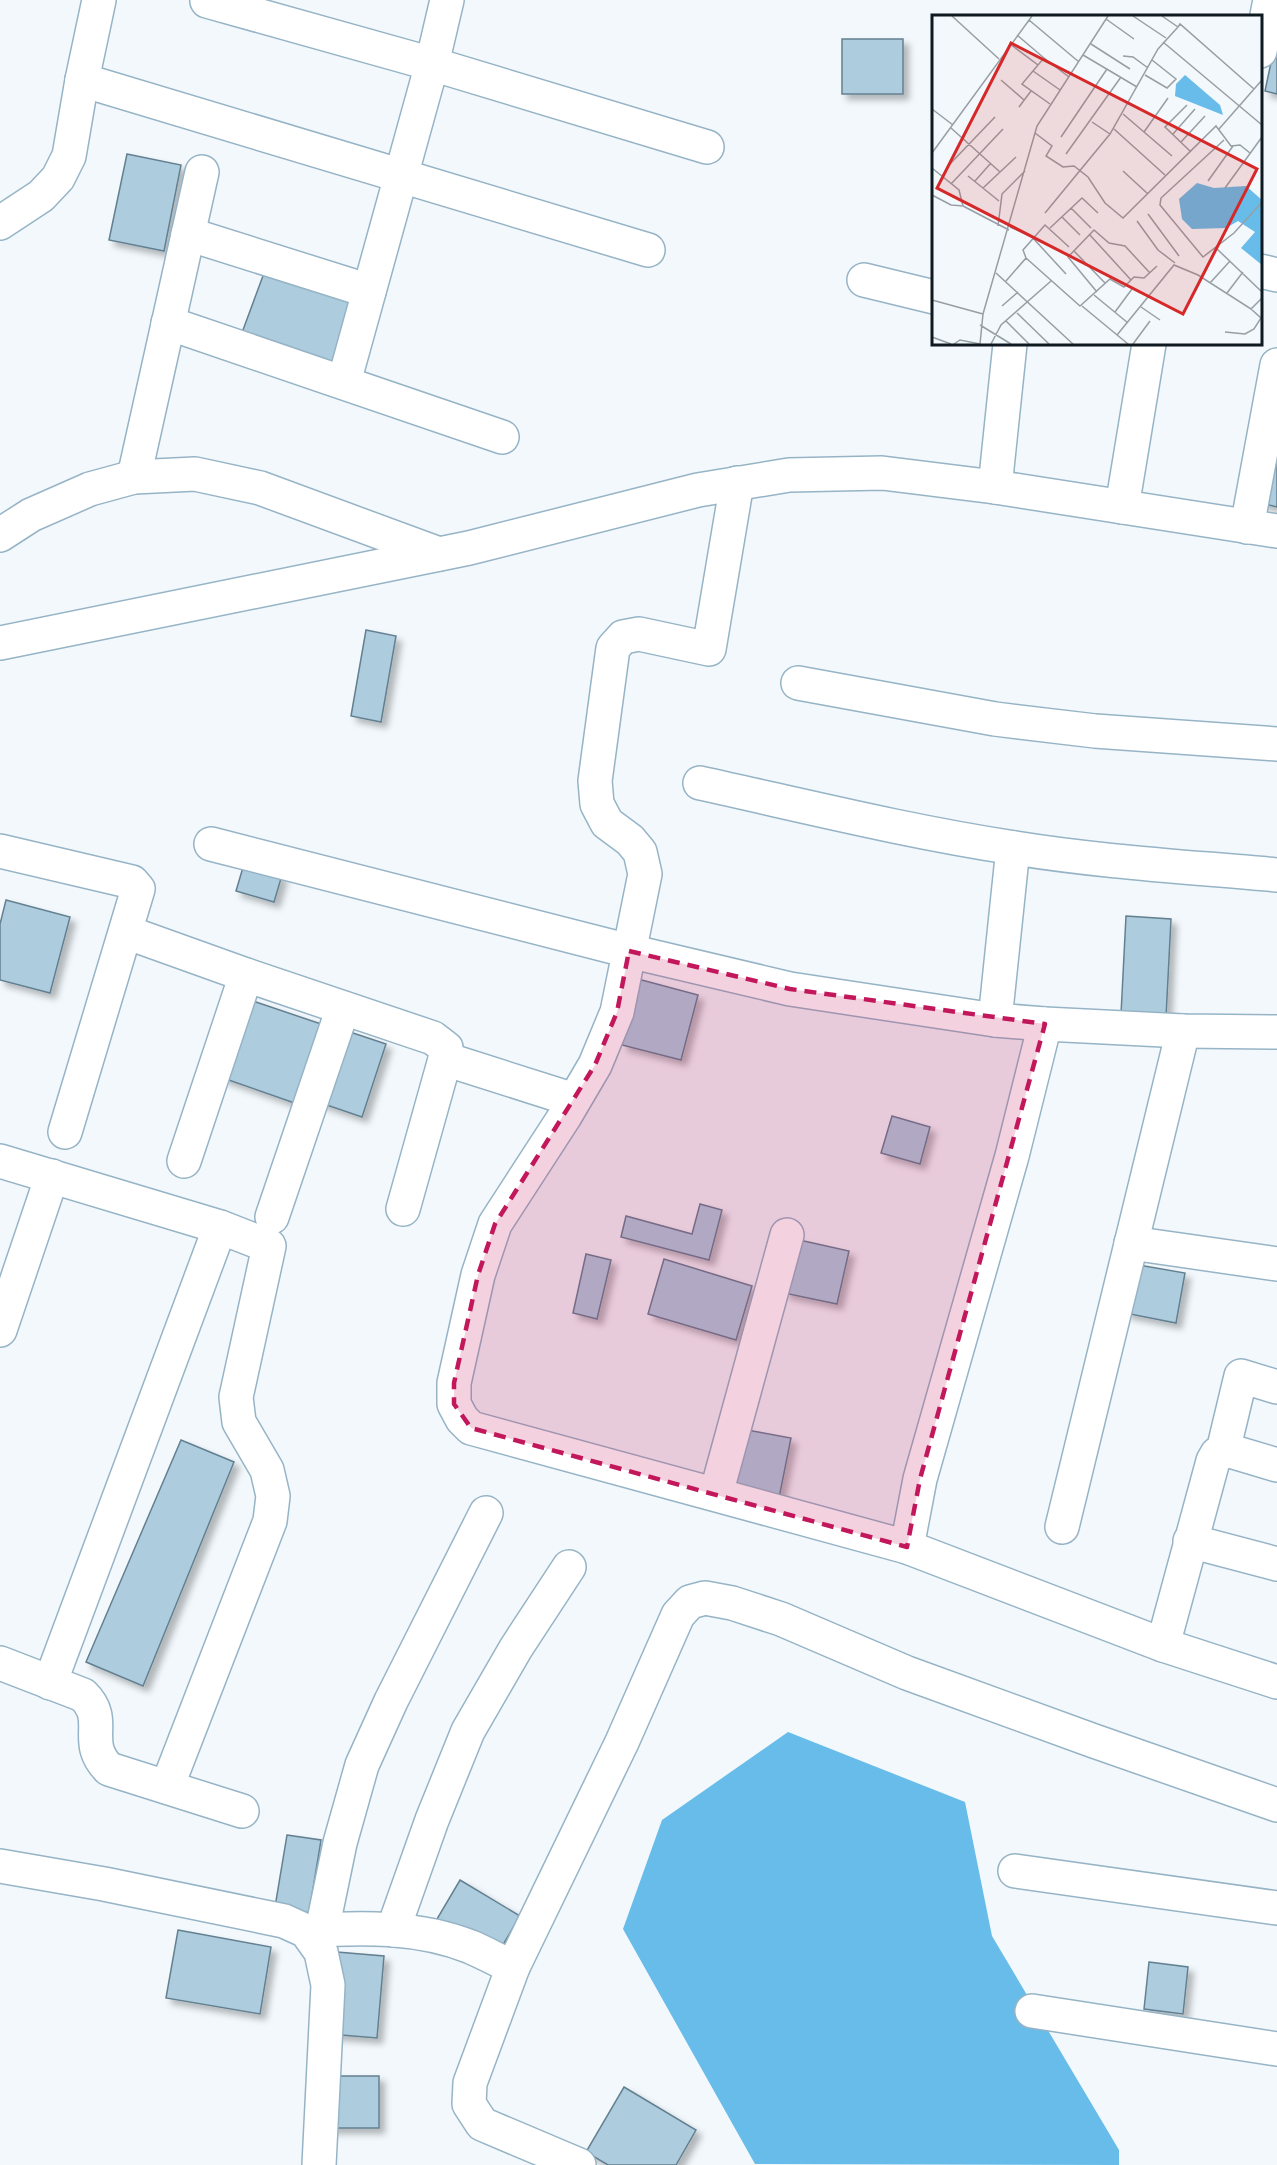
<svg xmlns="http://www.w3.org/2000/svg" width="1277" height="2165" viewBox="0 0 1277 2165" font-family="'Varela Round',sans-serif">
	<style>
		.water { fill: #67bcea }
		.building { fill: #adccde; stroke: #648091; stroke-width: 1.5; filter: url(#shadow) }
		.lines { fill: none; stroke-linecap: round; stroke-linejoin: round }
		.street-casing { stroke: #96b4c6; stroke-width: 36 }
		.secondary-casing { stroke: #96b4c6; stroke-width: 36 }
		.street { stroke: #fff; stroke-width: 33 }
		.secondary { stroke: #fff; stroke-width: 33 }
		.marked { fill: #c2185b; fill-opacity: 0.2; stroke: #c2185b; stroke-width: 4.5; stroke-dasharray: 12 8; stroke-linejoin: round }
		.inset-road { fill: none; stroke: #979fa4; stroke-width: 1.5 }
		.view { fill: #d62828; fill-opacity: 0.15; stroke: #d62828; stroke-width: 3 }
		.inset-edge { fill: none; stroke: #0e1920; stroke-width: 3 }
	</style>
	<defs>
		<filter id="shadow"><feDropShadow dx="5.5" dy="5.5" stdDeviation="3" flood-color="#0004"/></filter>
	</defs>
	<rect width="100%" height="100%" fill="#f2f8fc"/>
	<path class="water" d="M788,1732L965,1802L992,1936L1119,2150V2165L755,2164L623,1929L662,1820Z"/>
	<g class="building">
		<path d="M1277,34V94L1265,91Z"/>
		<rect x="842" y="39" width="61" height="55"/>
		<path d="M127,154L181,165L164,251L109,240Z"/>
		<path d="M267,265L357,298L331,371L240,338Z"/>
		<path d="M1277,442V507L1257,502Z"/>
		<path d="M366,630L396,636L381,722L351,716Z"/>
		<path d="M244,864L282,875L274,902L236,891Z"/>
		<path d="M6,900L70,917L50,993L0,980V924Z"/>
		<path d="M1126,916L1171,919L1166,1017L1121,1014Z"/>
		<path d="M638,979L698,995L681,1060L622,1045Z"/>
		<path d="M247,999L330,1027L303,1106L220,1077Z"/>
		<path d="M341,1029L386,1044L362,1117L318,1102Z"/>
		<path d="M892,1116L930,1127L920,1164L881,1153Z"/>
		<path d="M700,1204L722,1210L709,1260L621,1237L626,1216L692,1234Z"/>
		<path d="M795,1239L849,1251L837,1304L784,1293Z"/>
		<path d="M586,1254L611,1260L597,1319L573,1313Z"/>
		<path d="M664,1259L752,1286L736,1340L648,1314Z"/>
		<path d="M1133,1264L1185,1273L1176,1323L1125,1313Z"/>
		<path d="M742,1429L791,1438L779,1498L731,1489Z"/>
		<path d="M181,1440L234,1462L143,1686L86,1662Z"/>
		<path d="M287,1835L321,1840L309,1913L275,1907Z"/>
		<path d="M460,1880L520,1916L497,1955L437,1919Z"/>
		<path d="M178,1930L271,1947L260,2014L166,1998Z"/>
		<path d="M337,1952L384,1956L377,2038L329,2034Z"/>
		<path d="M1149,1962L1188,1967L1183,2014L1144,2009Z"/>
		<rect x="329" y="2076" width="50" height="52"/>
		<path d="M624,2087L696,2130L676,2165H608L586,2152Z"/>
	</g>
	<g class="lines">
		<g class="street-casing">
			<g id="street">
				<path d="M207,1L432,64L707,147"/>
				<path d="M1260,51L1270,0"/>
				<path d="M82,80L648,250"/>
				<path d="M0,223L41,196L58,178L69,156L82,80L99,0"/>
				<path d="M188,234L369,291"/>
				<path d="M1260,271L1277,275"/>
				<path d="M864,280L934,297"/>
				<path d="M168,323L502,437"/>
				<path d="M344,382L432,64L447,0"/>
				<path d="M134,477L202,172"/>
				<path d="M737,483L709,649L639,634L623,637L613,648L595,781L597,804L607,823L630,840L640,852L645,874L617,1012L595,1065L565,1116L495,1224L478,1275L454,1383V1404L462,1419L471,1428L907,1547L1163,1645L1277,1682"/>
				<path d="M995,487L1010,344"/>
				<path d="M1122,507L1149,344"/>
				<path d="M1247,527L1277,365"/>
				<path d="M0,535L31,515L90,489L134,477L195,474L260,488L439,554"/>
				<path d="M798,683L995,719L1095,731L1277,744"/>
				<path d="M700,783C805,806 909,832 1015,848C1102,862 1190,867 1277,875"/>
				<path d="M211,844L629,951L790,989L995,1020L1045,1024L1183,1031L1277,1032"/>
				<path d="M0,851L132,882L138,889L65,1132"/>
				<path d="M126,932L246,975L433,1038L446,1048L445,1059L403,1209"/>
				<path d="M995,1020L1013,848"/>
				<path d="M445,1059L574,1100"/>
				<path d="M0,1161L220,1227L269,1246L236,1397L239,1422L267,1470L273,1496L270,1521L167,1787"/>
				<path d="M184,1161L246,975"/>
				<path d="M272,1217L343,1008"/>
				<path d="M1131,1243L1277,1264"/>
				<path d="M0,1330L52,1176"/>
				<path d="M1223,1451L1241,1376L1277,1387"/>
				<path d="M716,1494L787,1235"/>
				<path d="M1062,1527L1183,1031"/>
				<path d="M1190,1541L1277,1564"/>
				<path d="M907,1547L920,1479L1012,1156L1045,1024"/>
				<path d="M1163,1645L1213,1461L1217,1454L1230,1451L1277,1465"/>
				<path d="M0,1663L83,1695C110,1721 81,1741 109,1769L242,1811"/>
				<path d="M50,1683L220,1227"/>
				<path d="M0,1866L104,1884L284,1921L306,1931L321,1952L328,1985L319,2165"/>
				<path d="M1015,1871L1277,1908"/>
				<path d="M322,1930L340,1843L362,1765L391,1701L486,1513"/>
				<path d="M393,1930L432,1820L468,1731L516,1648L569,1567"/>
				<path d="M306,1931C361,1927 418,1926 471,1947C485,1953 499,1961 513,1967"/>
				<path d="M1032,2011L1277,2049"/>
				<path d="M579,2165L482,2124L469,2104L470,2083L513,1967L622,1742L678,1615L690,1602L705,1598L732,1603L781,1619L907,1673L1094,1741L1277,1805"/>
			</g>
		</g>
		<g class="secondary-casing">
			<path id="secondary" d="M0,643L469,548L698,490L789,475L882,473L995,487L1277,531"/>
		</g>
		<use href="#street" class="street"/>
		<use href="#secondary" class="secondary"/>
	</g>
	<path class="marked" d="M629,951L790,989L1045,1024L920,1479L907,1547L471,1428L454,1404V1383L478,1275L495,1224L595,1065L617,1012Z"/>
	<g transform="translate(932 15)">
		<rect width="330" height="330" fill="#f2f8fc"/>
		<path d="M253,60L288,90L291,100L243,81L244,69ZM265,168L282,173L314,171L330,185V250L309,233L323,217L306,206L294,213L260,214L250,204L247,184Z" fill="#67bcea"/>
		<path class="inset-road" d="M20,1L67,44M201,1L234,23M230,1L246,12L248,9L322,74M174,4L202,24M97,5L147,47M85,20L112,43M231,27L330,110M78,29L106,50L112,43L137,62M159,29L198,54M151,40L205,72M191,41L201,42L216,53M106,50L90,69L118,89M101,56L128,75M213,60L235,73L244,64L220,45M69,65L92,85M255,90L233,112L259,137M87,92L99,76M0,94L21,110M191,99L240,141M160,107L178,119M19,113L68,157M182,114L233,160M287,114L330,65M212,117L236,83M103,118L120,131L114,141L131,152L142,151L156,162L173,188L191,203L284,111L299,131L308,130L318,138M241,119L263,94M129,122L175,54M292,125L229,183L228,190L271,242L302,218L330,187M249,127L273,101M0,138L100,1M134,139L189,62M17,150L63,102M0,153L27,175L31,191L19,190L0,180M191,156L216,179M36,161L67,186M43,166L59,148M276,166L301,131M19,169L71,114M51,173L84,142M293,173L330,122M31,191L77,215M139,193L159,213M113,198L178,119L226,34L246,12M216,199L247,241M130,202L148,220M205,206L226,235L243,248M66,211L70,179L93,156M78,212L99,221L134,259M118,213L150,183L166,198M157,219L199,265M284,233L330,277M142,236L173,268M94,243L148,291L178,264L192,272L202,262L212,263L225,251M64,258L141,329M74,266L94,243L91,235L113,210L137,232M278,268L298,246M165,277L136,242L162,215L177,228L193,231L218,258M295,278L311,257M162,280L196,308M0,285L51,299M70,291L86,277M150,291L196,329M209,292L228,305M183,297L200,274M85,298L117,329M74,306L97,329M48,310L79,329M293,317L313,319L322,314L329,303L319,294M185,320L242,250L266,260L319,294L330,283M0,322L19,329M22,329L28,325L48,329M48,329L51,299L105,111L176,1M59,329L69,310L119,266M201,329L218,306"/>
		<path class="view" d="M79,28L325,154L251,299L5,173Z"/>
		<rect width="330" height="330" class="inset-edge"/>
	</g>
</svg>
